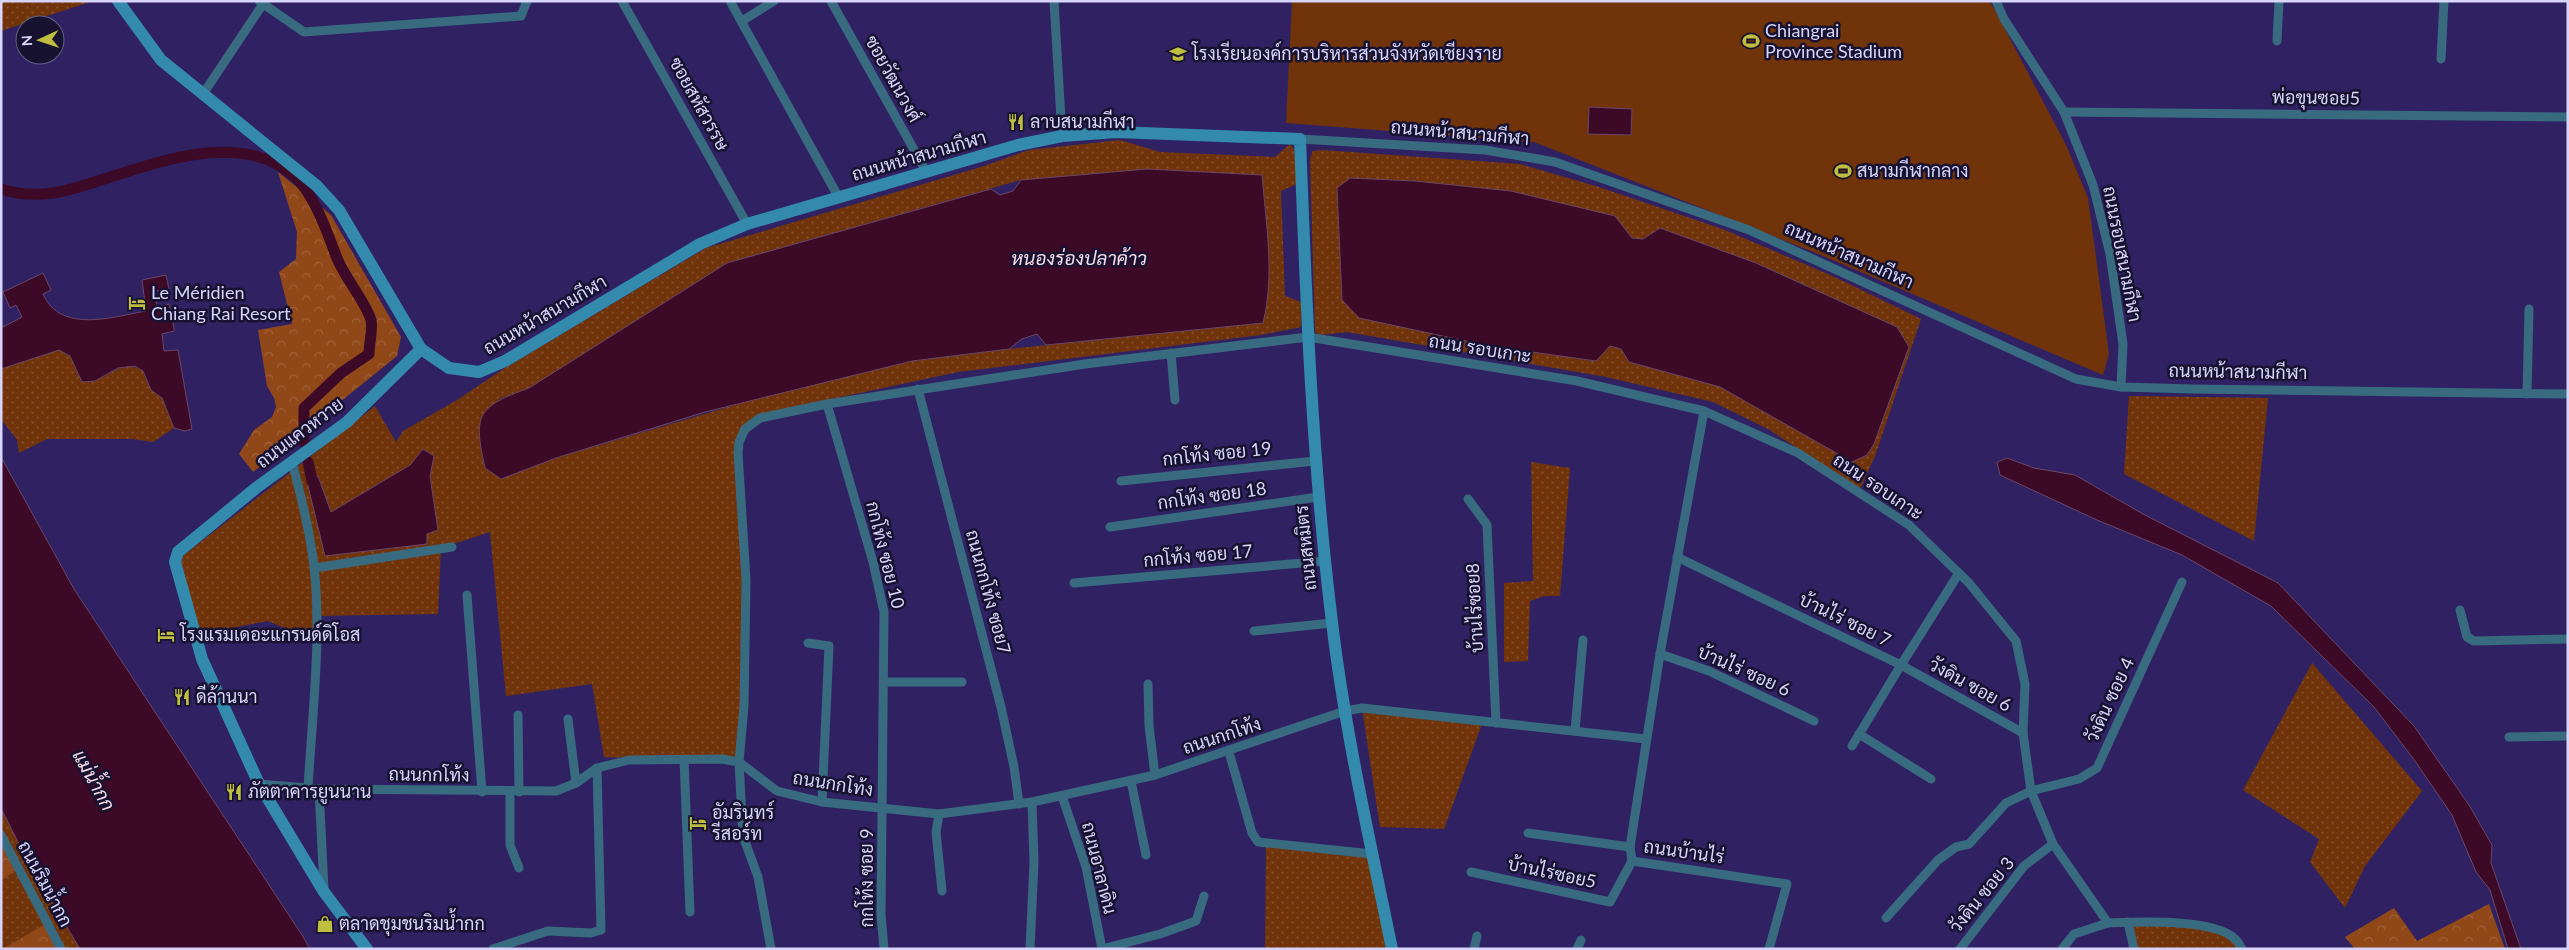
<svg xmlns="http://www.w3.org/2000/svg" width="2569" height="950" viewBox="0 0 2569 950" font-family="Lato,Sarabun,sans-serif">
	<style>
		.grass { fill: url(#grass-dots); fill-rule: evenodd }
		.forest { fill: url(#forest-crowns) }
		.pitch { fill: #71340a }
		.water { fill: #3c0927; stroke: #6b4667 }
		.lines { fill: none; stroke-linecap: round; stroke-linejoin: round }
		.canal { stroke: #3c0927; stroke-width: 11 }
		.street { stroke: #386a80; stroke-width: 9 }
		.secondary { stroke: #338aad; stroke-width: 12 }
		.labels { text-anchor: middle; stroke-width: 5; stroke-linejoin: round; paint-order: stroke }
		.poi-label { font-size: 18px; fill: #d8d5fc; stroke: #17122f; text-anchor: start }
		.street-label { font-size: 18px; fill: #d8d5fc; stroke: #17122f }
		.water-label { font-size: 19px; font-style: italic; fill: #f7dbe7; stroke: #17122f }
	</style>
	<defs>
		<pattern id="grass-dots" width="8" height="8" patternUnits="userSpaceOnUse" patternTransform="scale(1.25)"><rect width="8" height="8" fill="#71340a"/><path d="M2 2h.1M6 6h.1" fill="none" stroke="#84502f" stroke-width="1.8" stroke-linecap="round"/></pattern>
		<pattern id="forest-crowns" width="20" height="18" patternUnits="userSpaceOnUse" patternTransform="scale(1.25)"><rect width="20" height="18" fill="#914819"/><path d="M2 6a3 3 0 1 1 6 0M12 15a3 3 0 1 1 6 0" fill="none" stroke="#a0623b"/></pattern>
	</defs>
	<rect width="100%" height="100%" fill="#302262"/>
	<g class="grass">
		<path d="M1,1H93L1,31Z"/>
		<path d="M1120,140L1160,152L1275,157L1290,144L1294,149L1299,183L1281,191L1285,296L1301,302V327L1261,335L958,372L757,415L760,418L738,446L746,580L739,762L604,757L592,684L506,696L490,532L441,548L438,614L317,616L315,641L268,621L196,635L175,562L375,406L396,442L403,431L457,400L505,368L706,248L981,167L1029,150ZM1021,180L1263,323L1009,349L912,361L745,402L556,458L501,479L499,399L529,388L727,263Z"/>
		<path d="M1322,150L1520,164L1599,187L1725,230L1837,278L1921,319L1875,456L1860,489L1768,429L1713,402L1606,377L1347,332L1320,335L1315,332L1310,159L1313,151ZM1350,178L1415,181L1615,216L1632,238L1643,239L1660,228L1756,263L1897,327L1909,347L1874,444L1852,462L1720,387L1629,362L1621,349L1610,346L1596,361L1489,346L1359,318L1337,188Z"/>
		<path d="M59,350L70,356L80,379C84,379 92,382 96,380C114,374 123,359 143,371L148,385L162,398L174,428L153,442L132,439H47L19,453L17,440L1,419V369Z"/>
		<path d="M2129,396L2268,398L2254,541L2124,474Z"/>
		<path d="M1531,462L1570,468L1560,596H1544L1530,601L1528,661L1504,662V583L1533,581Z"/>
		<path d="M2312,663L2422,791L2365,866L2345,908L2310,862L2319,839L2243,790Z"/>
		<path d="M1362,708L1483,721L1444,829L1380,827Z"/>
		<path d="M1,808L26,858L80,949H1Z"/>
		<path d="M1266,845L1372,854L1392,949H1265Z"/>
		<path d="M2128,922L2216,930L2242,949H2134Z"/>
	</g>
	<g class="forest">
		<path d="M278,172L331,215L401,337L397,356L253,472L239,454L254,430L272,417L276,407L274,398L267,386L258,330L292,324L279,272L296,259L297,232Z"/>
		<path d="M1,835L18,868L1,881Z"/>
		<path d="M2489,904L2505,949H2355L2345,937L2394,908L2417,941Z"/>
		<path d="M47,923L61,949H3Z"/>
	</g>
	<path class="pitch" d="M1292,1H1990L2066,145L2088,198L2109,354L2103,375L1821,255L1534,142L1286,123Z"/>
	<g class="water">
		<path d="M1589,107L1632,109L1631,135L1588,134Z"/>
		<path d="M1147,169L1262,175C1266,224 1275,275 1263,323L1046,345L1037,334L1022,339L1009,349L912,361L705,412L556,458L501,479L485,468C473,414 477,407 529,388L727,263L991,189L1000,195L1013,191L1021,180Z"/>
		<path d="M1350,178L1415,181L1511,191L1615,216L1632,238L1643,239L1660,228L1756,263L1897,327L1909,347L1874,444L1867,455L1852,462L1720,387L1629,362L1621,349L1610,346L1596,361L1489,346L1359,318L1342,300L1337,188Z"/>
		<path d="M43,273L51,290L43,294C61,334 112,317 146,311L142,280L166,275L169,289L155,291L157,307L169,304L174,328V331L162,334L164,351L178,350L192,429L185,431L174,428L162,398L151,390L143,371L135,366L118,368L95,381L82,382L70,356L59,350L1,369V325L3,327L22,317L16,305L10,308L3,292Z"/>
		<path d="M423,449L434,456L430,476L438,530L427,534V544L325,556L308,486L318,476L331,512L410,465Z"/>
		<path d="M1,457L74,589L302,935L310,949H80L26,858L1,808Z"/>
		<path d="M2007,458L2034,468L2075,475L2143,514L2278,583L2414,726L2469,805L2492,845L2491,863L2521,949H2508L2490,890L2476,872L2452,815L2415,761L2374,707L2271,606L2182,555L2097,520L2000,475L1997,462Z"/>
	</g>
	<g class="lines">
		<g class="canal">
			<path d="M1,189C37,201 69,191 104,179C162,161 243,130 295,177C313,193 327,231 335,253C342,275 365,300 371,320C373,329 369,344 369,354L341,373L304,408V442"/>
			<path d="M308,462L312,481"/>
		</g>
		<g class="street">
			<path d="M259,1L304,32L521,16L527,1"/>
			<path d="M622,1L747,224"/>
			<path d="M730,1L839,198"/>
			<path d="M831,1L927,173"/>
			<path d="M1054,1L1062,136"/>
			<path d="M1996,1L2004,19L2064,112L2093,185L2110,254L2123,344L2121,387"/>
			<path d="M742,21L774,1"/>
			<path d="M2277,41L2279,1"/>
			<path d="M2441,59L2444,1"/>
			<path d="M203,94L265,1"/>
			<path d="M2064,112L2568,117"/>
			<path d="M1300,139L1485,150L1555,162L1749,230L2076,379L2121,387L2192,389L2568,394"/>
			<path d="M1171,353L1175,400"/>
			<path d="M918,389L1001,707L1014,767L1019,804"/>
			<path d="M2527,394L2529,309"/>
			<path d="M827,404L873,562L884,612L881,915L884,949"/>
			<path d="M1704,411L1660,654L1630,847L1632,861L1787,884L1769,949"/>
			<path d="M292,462C301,497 310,531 314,567C322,635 312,718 308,788"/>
			<path d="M1121,481L1315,461"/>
			<path d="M1468,499L1487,525L1496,723"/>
			<path d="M1110,527L1318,497"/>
			<path d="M1677,557L1901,665L1959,573"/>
			<path d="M314,568L452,547"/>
			<path d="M1074,583L1325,561"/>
			<path d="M467,595L482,792"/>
			<path d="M2460,610L2467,637L2474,641L2568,639"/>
			<path d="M1254,631L1332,623"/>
			<path d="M808,643L829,646L822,802"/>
			<path d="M1660,654L1709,671L1814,721"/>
			<path d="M884,682H962"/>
			<path d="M1148,684L1149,726L1155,775"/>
			<path d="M518,715L519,792"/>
			<path d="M568,719L576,783"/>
			<path d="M1575,731L1583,640"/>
			<path d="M1859,734L1931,779"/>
			<path d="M2509,737L2568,736"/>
			<path d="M1852,746L1901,665L2023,733"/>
			<path d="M1229,752L1252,833L1258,842L1372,854"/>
			<path d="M684,759L690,912"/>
			<path d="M1131,781L1146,855"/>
			<path d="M259,784L319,789L556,791L576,783L597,768L629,760L722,759L739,762L777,791L822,802L939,814L1032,802L1155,775L1345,711L1362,708L1646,739"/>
			<path d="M319,789L324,889"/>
			<path d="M510,792V845L519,868"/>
			<path d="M1062,796L1086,867L1102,949L1160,934L1196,921L1204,896"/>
			<path d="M939,814L936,832L942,891"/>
			<path d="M1528,833L1630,847"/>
			<path d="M1,835L61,949"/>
			<path d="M1471,872L1610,902L1632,861"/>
			<path d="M1886,918L1938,860L1956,847L1969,844L2006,803L2031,791L2079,779L2097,768L2182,582"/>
			<path d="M2128,922L2134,949"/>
			<path d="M493,949L548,931L591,933L601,930L597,768"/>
			<path d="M771,949L758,877L743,836L739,762L744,706L746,580L738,453L739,442L745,429L760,418L827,404L1085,364L1308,337L1577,381L1704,411L1798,453L1909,525L1969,583L2016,641L2025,684L2023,733L2031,791L2053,844L2108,923C2136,922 2215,918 2235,939C2238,941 2240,946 2242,949"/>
			<path d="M1030,949L1034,862L1032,802"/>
			<path d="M1474,949L1477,936"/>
			<path d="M1577,949L1581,940"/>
			<path d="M1960,949L2024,866L2053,844"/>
			<path d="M2062,949L2074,934L2108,923"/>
		</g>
		<g class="secondary">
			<path d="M118,1L161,60L317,186L339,210L421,349L347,422L256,488L178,552L175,562L202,659L259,784L324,892L367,949"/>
			<path d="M421,349L449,368L479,372L505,361L700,244L747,224L1018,145L1062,136L1116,132L1300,139C1306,300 1312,461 1332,622C1345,732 1370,841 1392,949"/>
		</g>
	</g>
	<defs>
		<g id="stadium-bare" transform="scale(1.35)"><path d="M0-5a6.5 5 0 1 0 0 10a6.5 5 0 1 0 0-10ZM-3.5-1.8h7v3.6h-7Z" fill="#bfbe41" stroke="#17122f" stroke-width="2.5" paint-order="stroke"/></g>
		<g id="school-bare" transform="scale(1.35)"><path d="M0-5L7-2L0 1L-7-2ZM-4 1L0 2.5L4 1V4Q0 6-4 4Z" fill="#bfbe41" stroke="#17122f" stroke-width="2.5" paint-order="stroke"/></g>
		<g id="restaurant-bare" transform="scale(1.35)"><path d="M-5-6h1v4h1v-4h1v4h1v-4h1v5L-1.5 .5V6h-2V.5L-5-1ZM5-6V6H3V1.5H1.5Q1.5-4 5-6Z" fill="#bfbe41" stroke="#17122f" stroke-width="2.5" paint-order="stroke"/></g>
		<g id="hotel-bare" transform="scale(1.35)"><path d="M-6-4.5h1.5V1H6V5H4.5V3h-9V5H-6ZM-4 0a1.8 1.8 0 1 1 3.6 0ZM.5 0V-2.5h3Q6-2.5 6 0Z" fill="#bfbe41" stroke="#17122f" stroke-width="2.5" paint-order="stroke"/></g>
		<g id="shop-bare" transform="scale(1.35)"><path d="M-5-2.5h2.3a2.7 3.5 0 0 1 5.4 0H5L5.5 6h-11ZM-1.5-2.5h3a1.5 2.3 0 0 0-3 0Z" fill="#bfbe41" stroke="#17122f" stroke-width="2.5" paint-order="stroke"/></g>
	</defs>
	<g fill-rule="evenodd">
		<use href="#stadium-bare" x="1751" y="41"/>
		<use href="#school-bare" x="1178" y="54"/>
		<use href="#restaurant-bare" x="1016" y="122"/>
		<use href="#stadium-bare" x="1843" y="171"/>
		<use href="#hotel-bare" x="137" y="303"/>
		<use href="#hotel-bare" x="166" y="635"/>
		<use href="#restaurant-bare" x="182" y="697"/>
		<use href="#restaurant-bare" x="234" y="792"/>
		<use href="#hotel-bare" x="698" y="823"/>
		<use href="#shop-bare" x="325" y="924"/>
	</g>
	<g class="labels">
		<g class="poi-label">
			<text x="1765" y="37">Chiangrai<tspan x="1765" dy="21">Province Stadium</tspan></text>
			<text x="1192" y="60">โรงเรียนองค์การบริหารส่วนจังหวัดเชียงราย</text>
			<text x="1030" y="128">ลาบสนามกีฬา</text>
			<text x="1857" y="177">สนามกีฬากลาง</text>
			<text x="151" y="299">Le Méridien<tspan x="151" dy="21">Chiang Rai Resort</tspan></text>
			<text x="180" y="641">โรงแรมเดอะแกรนด์ดิโอส</text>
			<text x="196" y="703">ดีล้านนา</text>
			<text x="248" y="798">ภัตตาคารยูนนาน</text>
			<text x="712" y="819">อัมรินทร์<tspan x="712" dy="21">รีสอร์ท</tspan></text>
			<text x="339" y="930">ตลาดชุมชนริมน้ำกก</text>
		</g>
		<g class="street-label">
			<text transform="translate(893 79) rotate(61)" y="6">ซอยวัฒนวงศ์</text>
			<text transform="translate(2316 98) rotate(1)" y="6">พ่อขุนซอย5</text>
			<text transform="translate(699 104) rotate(61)" y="6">ซอยสหัสวรรษ</text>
			<text transform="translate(1460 133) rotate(5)" y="6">ถนนหน้าสนามกีฬา</text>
			<text transform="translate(919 156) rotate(-16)" y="6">ถนนหน้าสนามกีฬา</text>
			<text transform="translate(2122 254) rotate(79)" y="6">ถนนรอบสนามกีฬา</text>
			<text transform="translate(1849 255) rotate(24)" y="6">ถนนหน้าสนามกีฬา</text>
			<text transform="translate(545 315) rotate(-30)" y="6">ถนนหน้าสนามกีฬา</text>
			<text transform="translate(1480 349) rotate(9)" y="6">ถนน รอบเกาะ</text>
			<text transform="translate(2238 372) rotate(1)" y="6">ถนนหน้าสนามกีฬา</text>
			<text transform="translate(300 433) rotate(-37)" y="6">ถนนแควหวาย</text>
			<text transform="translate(1217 454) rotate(-6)" y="6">กกโท้ง ซอย 19</text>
			<text transform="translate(1878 487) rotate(34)" y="6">ถนน รอบเกาะ</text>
			<text transform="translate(1212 496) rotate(-8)" y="6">กกโท้ง ซอย 18</text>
			<text transform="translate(1306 548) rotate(-96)" y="6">ถนนสหมิตร</text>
			<text transform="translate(885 555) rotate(76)" y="6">กกโท้ง ซอย 10</text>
			<text transform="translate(1198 556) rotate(-5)" y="6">กกโท้ง ซอย 17</text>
			<text transform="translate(988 592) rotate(75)" y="6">ถนนกกโท้ง ซอย7</text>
			<text transform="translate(1475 608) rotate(-93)" y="6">บ้านไร่ซอย8</text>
			<text transform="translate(1845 620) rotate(26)" y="6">บ้านไร่ ซอย 7</text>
			<text transform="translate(1744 671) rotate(24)" y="6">บ้านไร่ ซอย 6</text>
			<text transform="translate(1970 685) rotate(29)" y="6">วังดิน ซอย 6</text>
			<text transform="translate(2110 700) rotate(-65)" y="6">วังดิน ซอย 4</text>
			<text transform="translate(1222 736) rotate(-18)" y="6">ถนนกกโท้ง</text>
			<text transform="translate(429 775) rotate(1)" y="6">ถนนกกโท้ง</text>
			<text transform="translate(833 784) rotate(9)" y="6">ถนนกกโท้ง</text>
			<text transform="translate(1684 852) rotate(8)" y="6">ถนนบ้านไร่</text>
			<text transform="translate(1099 868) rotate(76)" y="6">ถนนอาลาดิน</text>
			<text transform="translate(1552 873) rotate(12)" y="6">บ้านไร่ซอย5</text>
			<text transform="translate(867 878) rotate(-90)" y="6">กกโท้ง ซอย 9</text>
			<text transform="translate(45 884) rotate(62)" y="6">ถนนริมน้ำกก</text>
			<text transform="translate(1982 895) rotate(-51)" y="6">วังดิน ซอย 3</text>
		</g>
		<g class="water-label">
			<text x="1079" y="265">หนองร่องปลาค้าว</text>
			<text transform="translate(94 780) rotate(61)" y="7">แม่น้ำกก</text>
		</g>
	</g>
	<rect width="2569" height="950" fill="none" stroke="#d8d5fc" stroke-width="5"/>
	<g transform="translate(40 40) rotate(267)"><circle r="24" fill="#17122f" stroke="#646081"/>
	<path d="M0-4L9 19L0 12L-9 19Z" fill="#bfbe41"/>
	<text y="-8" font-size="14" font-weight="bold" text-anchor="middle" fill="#d8d5fc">N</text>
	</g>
</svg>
